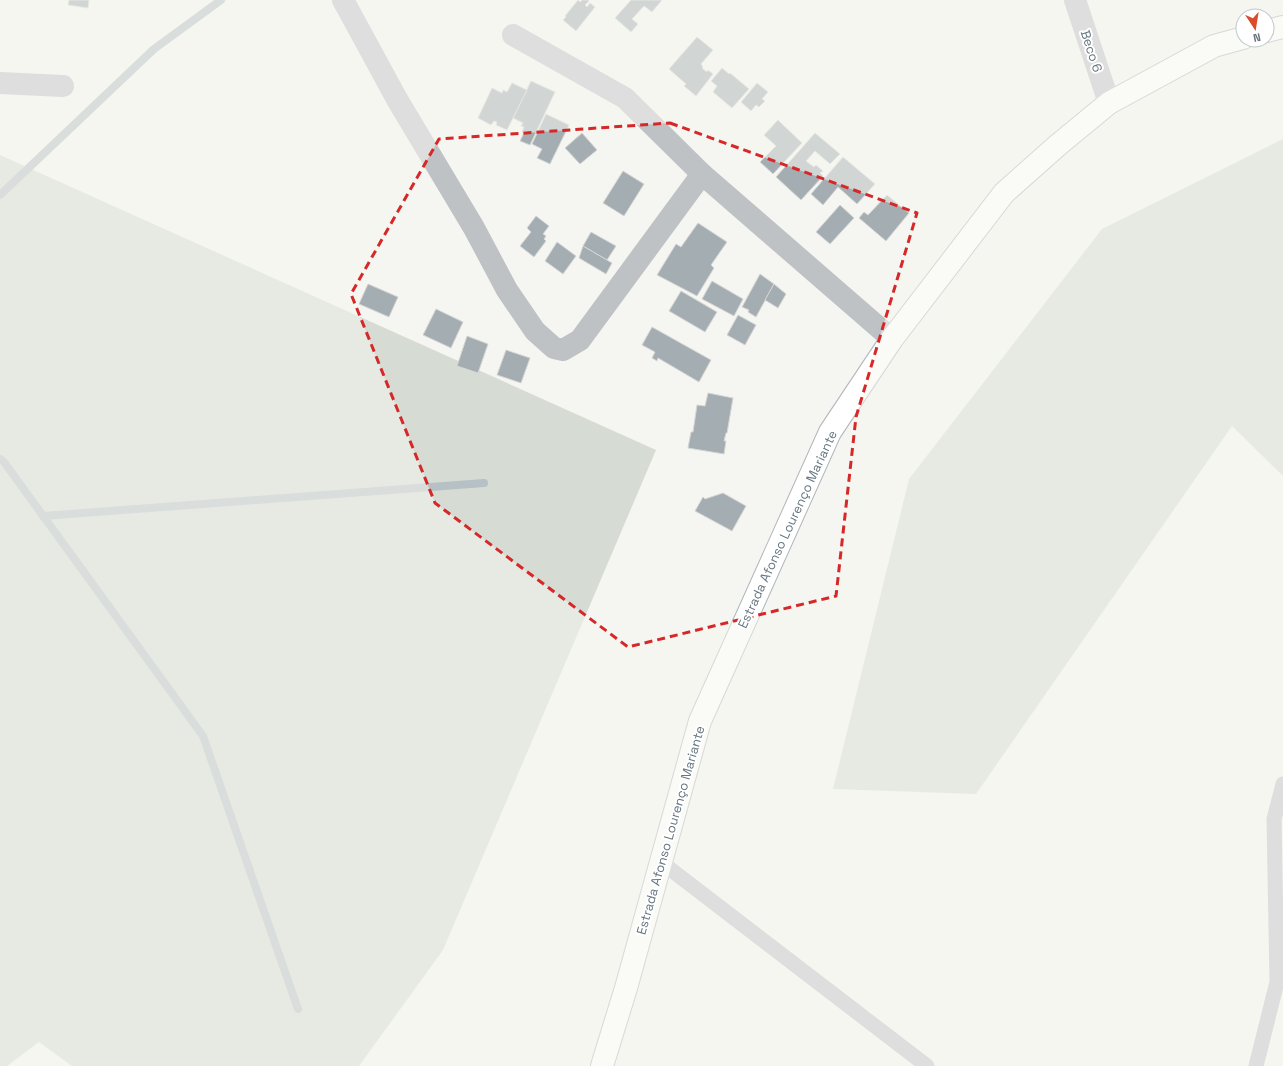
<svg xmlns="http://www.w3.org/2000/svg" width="1283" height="1066" viewBox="0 0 1283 1066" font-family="'Space Grotesk',sans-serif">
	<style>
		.green { fill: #d6dbd3 }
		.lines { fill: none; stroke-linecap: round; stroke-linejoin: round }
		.stream { stroke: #b5c1c5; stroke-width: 8 }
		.building { fill: #a4adb2; stroke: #d6d6d4 }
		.secondary-casing { stroke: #b0b6ba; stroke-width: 24 }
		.service { stroke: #bec2c5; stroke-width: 15 }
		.minor { stroke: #bec2c5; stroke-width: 22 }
		.secondary { stroke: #fff; stroke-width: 22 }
		.marked { fill: none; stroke: #d62828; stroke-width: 3; stroke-dasharray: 8 5; stroke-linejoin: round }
		.labels { text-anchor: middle; stroke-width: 4; stroke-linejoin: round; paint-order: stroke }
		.street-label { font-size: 13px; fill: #657681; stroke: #fff }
	</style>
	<rect width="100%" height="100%" fill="#f5f5f1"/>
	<g class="green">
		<path d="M1283,139V476L1232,426L976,794L833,789L909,479L1102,229Z"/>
		<path d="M0,155L656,450L443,950L359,1066H72L39,1042L7,1066H0Z"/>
	</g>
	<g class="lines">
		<g class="stream">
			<path d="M0,195L154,49L221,0"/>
			<path d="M0,459L4,462L203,736L298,1009"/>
			<path d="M43,516L484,483"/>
		</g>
	</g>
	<g class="building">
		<path d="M69,0H89L88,8L68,5Z"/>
		<path d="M578,0L580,2L582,0H588L589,1L585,5L587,7L590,3L595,7L576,31L563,20L566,17L565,16Z"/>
		<path d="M631,0H662L652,12L644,6L632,19L638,24L631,32L615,18Z"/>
		<path d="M697,37L713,50L701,64L703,67L702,68L707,72L708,70L713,74L696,96L684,86L686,84L669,69Z"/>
		<path d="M722,68L729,74L730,73L749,89L732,108L713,92L717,86L711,81Z"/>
		<path d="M531,81L555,92L530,145L520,141L524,133L522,132L524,127L521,126L523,123L513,118Z"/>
		<path d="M512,83L527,90L507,130L496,125L497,122L494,121L491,125L478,118L492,88L502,93L503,90L507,92Z"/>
		<path d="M757,83L768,92L762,99L765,101L759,107L756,105L751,111L741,102Z"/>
		<path d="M546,114L569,125L550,164L537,158L542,149L532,144Z"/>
		<path d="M778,120L802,143L773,174L760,162L776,146L764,135Z"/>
		<path d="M582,133L597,150L580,164L565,148Z"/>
		<path d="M815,133L840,154L830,164L815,151L806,161L814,167L816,165L823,171L820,173L823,176L801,200L776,177Z"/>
		<path d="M843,157L875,184L857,204L838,187L823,205L811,194Z"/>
		<path d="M623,171L644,184L624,216L603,203Z"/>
		<path d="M887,195L909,213L886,241L859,218L864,212L868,215Z"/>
		<path d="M840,205L854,218L830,244L816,232Z"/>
		<path d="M536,216L549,226L543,234L546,236L544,239L546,241L534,257L520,246L531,232L527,228Z"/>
		<path d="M698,223L727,242L711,265L714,268L697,296L657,275L676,244L681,247Z"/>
		<path d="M591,232L616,246L607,260L583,246Z"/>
		<path d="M557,242L576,256L563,274L545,261Z"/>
		<path d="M583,246L612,263L606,274L579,258Z"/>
		<path d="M760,274L774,284L756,317L748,312L749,310L742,307Z"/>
		<path d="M712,281L743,299L734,316L702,299Z"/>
		<path d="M368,284L398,297L389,317L359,304Z"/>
		<path d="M774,284L786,294L778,308L765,300Z"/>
		<path d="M681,291L717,312L705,332L669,311Z"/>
		<path d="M436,309L463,322L451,348L423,335Z"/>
		<path d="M738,315L756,325L745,345L727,335Z"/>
		<path d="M652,327L711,360L699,382L658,358L657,361L652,358L655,352L642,345Z"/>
		<path d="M467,336L488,344L478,373L457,366Z"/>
		<path d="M506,350L530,358L521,383L497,375Z"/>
		<path d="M708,393L733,398L727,433H726L724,441H726L724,454L688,448L691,432H693L697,405L705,406Z"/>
		<path d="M723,493L746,506L732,531L695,511L703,497L705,499Z"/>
	</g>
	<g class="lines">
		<g class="secondary-casing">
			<g id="secondary">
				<path d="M1267,31L1283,27"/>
				<path d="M602,1066L626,988L700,721L830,432L892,339L1004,193L1058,145L1109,103L1214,46L1243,38"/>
			</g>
		</g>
		<g class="service">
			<path d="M661,862L927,1066"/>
			<path d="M1256,1066L1277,982L1274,819L1283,784"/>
		</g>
		<g class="minor">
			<path d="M343,0L398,101L474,228L507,290L535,331L554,348L563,350L580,340L702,174"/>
			<path d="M1075,0L1109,103"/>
			<path d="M513,35L625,98L702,174L892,339"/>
			<path d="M0,83L63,86"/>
		</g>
		<use href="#secondary" class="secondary"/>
	</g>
	<path d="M0 0H1283V1066H0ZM670,123L917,213L856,417L836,596L628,647L435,503L351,294L439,139Z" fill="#f5f5f1" fill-opacity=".55" fill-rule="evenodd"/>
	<path class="marked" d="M670,123L917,213L856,417L836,596L628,647L435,503L351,294L439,139Z"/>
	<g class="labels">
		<g class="street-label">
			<text transform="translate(1092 51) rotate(72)" y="5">Beco 6</text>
			<text transform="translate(787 529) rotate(-65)" y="5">Estrada Afonso Lourenço Mariante</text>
			<text transform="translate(670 830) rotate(-74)" y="5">Estrada Afonso Lourenço Mariante</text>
		</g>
	</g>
	<g transform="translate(1255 28) rotate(168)"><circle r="19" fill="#ffffff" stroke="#c1c8cd"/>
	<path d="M0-3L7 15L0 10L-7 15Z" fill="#da4c2c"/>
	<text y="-6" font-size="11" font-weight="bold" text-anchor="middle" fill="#657681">N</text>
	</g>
</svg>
